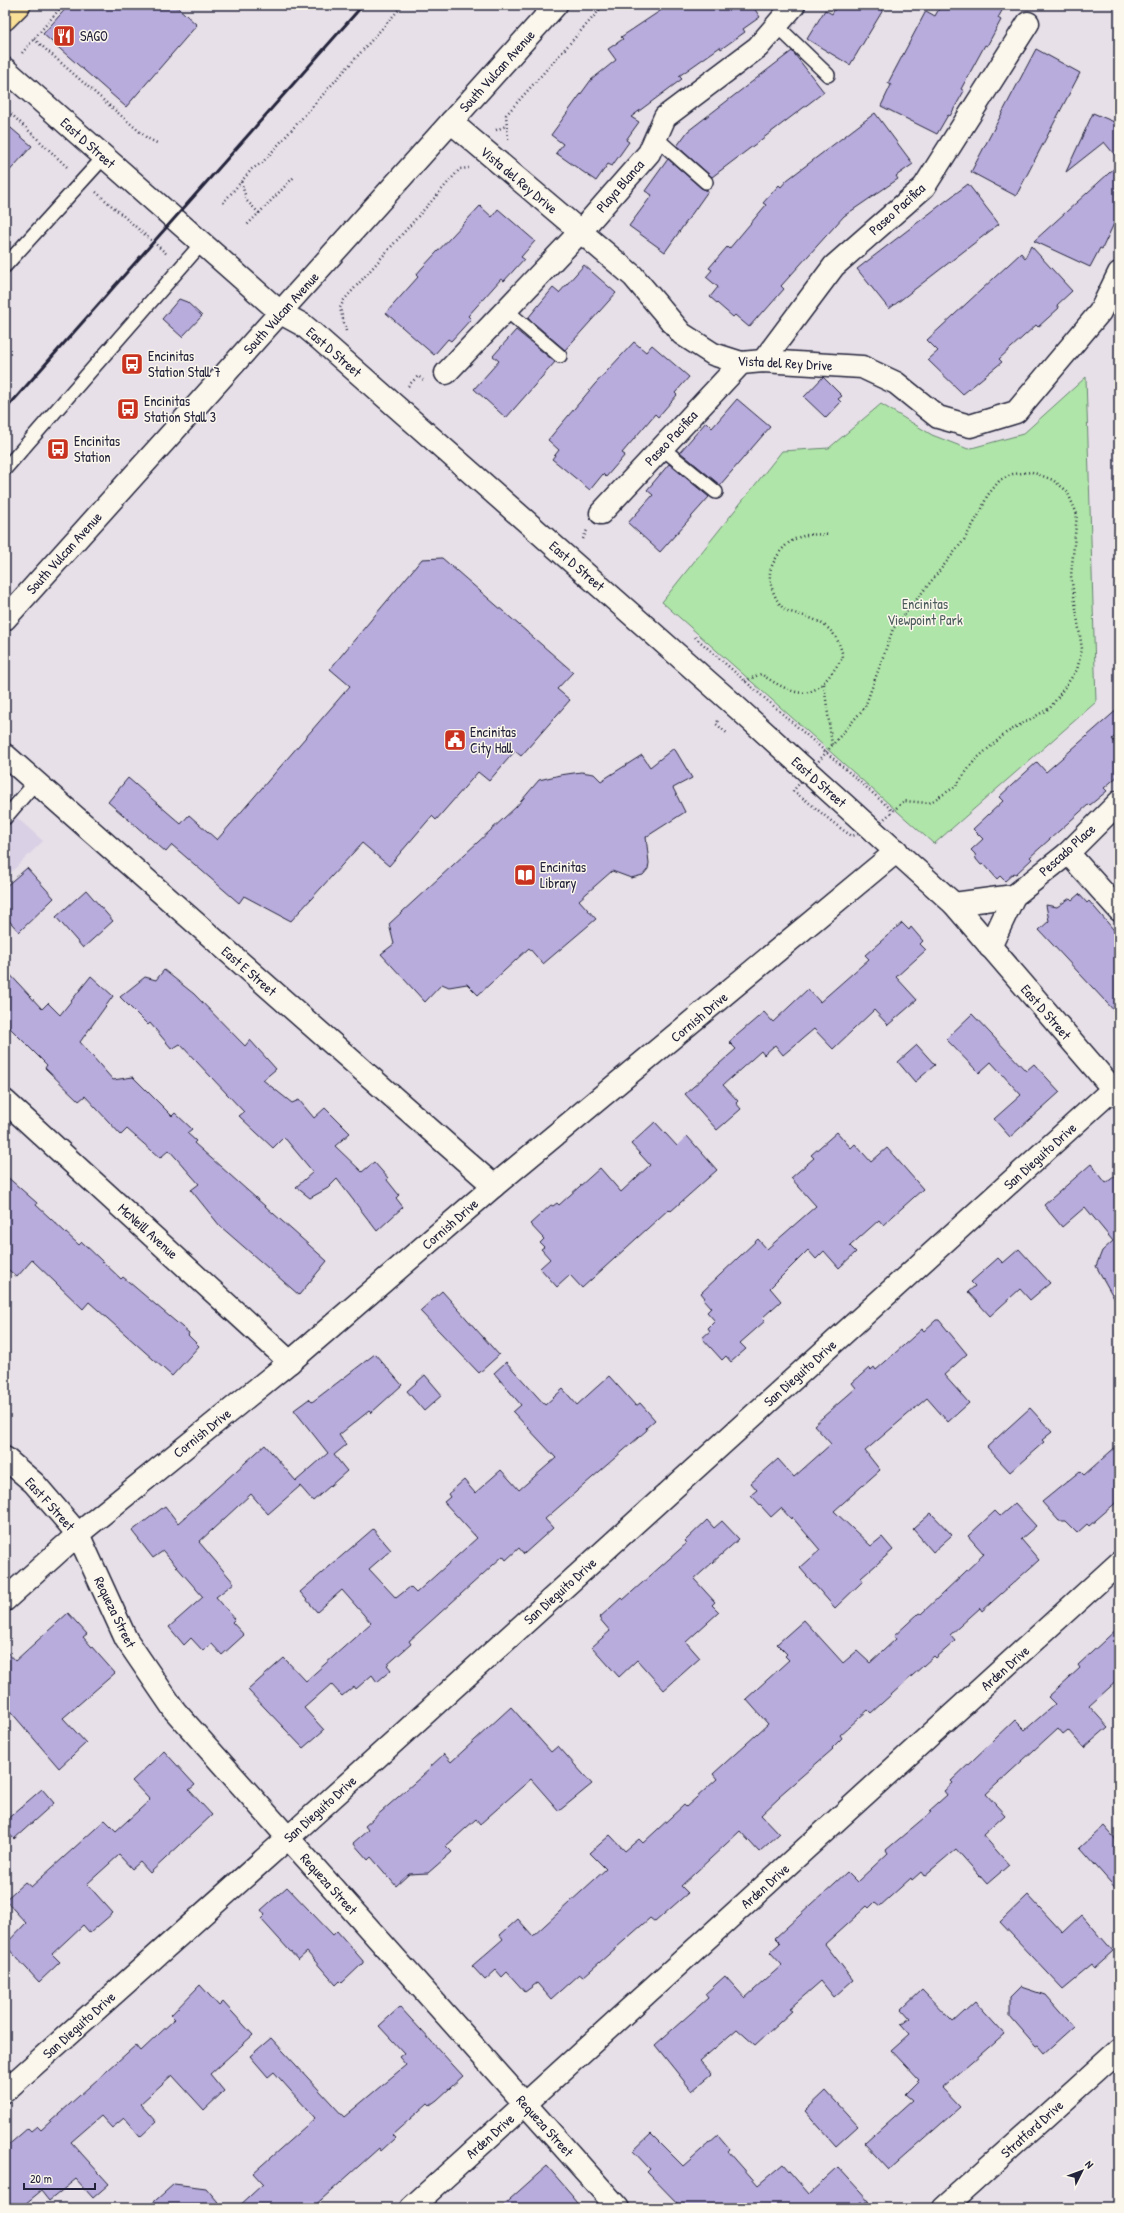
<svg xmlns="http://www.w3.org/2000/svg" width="1124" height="2213" viewBox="0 0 1124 2213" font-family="'Patrick Hand',sans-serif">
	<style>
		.built { fill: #d9d0e5 }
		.green { fill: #afe5a8; stroke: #688472 }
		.building { fill: #b8acdd; stroke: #22223b }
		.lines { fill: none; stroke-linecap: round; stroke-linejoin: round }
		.service-casing { stroke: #22223b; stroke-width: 16 }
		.minor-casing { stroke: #22223b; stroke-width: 25 }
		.tertiary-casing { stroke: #22223b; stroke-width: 25 }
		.secondary-casing { stroke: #22223b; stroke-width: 25 }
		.primary-casing { stroke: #22223b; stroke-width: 25 }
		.path { stroke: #22223b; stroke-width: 2.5; stroke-dasharray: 1 3; stroke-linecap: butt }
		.service { stroke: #fbf7ec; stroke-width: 13 }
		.minor { stroke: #fbf7ec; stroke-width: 22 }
		.tertiary { stroke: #fbf7ec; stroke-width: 22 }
		.secondary { stroke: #fbf7ec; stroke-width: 22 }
		.primary { stroke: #fadf96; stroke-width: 22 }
		.rail { stroke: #22223b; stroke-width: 3 }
		.labels { text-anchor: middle; stroke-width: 3; stroke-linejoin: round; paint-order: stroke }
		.poi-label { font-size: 14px; fill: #22223b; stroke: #fbf7ec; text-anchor: start }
		.street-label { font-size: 14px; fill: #22223b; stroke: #fbf7ec }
		.park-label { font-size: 14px; fill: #4c5c5c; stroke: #fbf7ec }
	</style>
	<rect width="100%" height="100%" fill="#e7e0e8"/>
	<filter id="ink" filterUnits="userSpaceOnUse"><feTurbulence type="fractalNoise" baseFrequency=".025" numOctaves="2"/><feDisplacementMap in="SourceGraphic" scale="8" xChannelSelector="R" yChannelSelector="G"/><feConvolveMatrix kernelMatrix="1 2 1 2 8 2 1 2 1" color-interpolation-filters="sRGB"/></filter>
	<g filter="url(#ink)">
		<path class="built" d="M5,807L43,841L5,878Z"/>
		<path class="green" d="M1086,377L1096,702L934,844L662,602L782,451L829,448L881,404L932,435L968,449L1023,434Z"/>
		<g class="building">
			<path d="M69,5H175L197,25L126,107L43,34Z"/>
			<path d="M669,5H752L760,17L743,29L745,32L721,49L720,47L679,76L682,79L631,117L639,122L626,140L629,142L612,166L608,164L596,181L556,153L563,144L551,135L591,80L616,60L608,49L623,39L621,37Z"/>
			<path d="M837,5H886L850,65L807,39L825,10L832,14Z"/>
			<path d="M941,5H1005L998,18L1001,20L987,46L985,45L961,89L964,91L950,116L948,115L937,134L881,106L891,85L888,83L926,11L935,16Z"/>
			<path d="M1036,49L1080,73L1016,196L971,172Z"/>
			<path d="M792,51L824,92L712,177L677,146L688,131Z"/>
			<path d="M875,113L913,164L896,176L898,179L844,216L781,286L784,289L764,312L763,311L749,327L735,315L733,317L710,297L718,287L706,277L712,270L709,268L727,247L729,249L766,205L763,203L779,185L781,187L787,180Z"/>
			<path d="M1093,113L1119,124V160L1104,142L1066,172Z"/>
			<path d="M5,123L32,146L5,176Z"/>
			<path d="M668,159L701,188L708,191L665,252L629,226L652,195L645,191Z"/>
			<path d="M1119,164V213L1102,249L1100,248L1090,267L1034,241Z"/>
			<path d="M968,184L999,224L889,309L857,269Z"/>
			<path d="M480,206L492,217L498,209L535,241L521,257L524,259L504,281L501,279L468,316L471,319L451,341L448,339L434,355L386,313L418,277L416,275L422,268Z"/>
			<path d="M1031,246L1072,291L1057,305L1059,308L1038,327L1036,325L999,359L1002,362L963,394L928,360L938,351L927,340L1021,253L1025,258Z"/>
			<path d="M584,265L616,293L565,350L528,318L553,288L559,293Z"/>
			<path d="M179,299L187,302L202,316L182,337L162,319Z"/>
			<path d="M516,330L555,362L506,418L474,389L499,361L493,356Z"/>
			<path d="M634,342L646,352L652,345L689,377L675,393L677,395L658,417L655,414L622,453L625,455L606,477L603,474L590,490L552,459L559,450L548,440L595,384Z"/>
			<path d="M823,377L842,396L838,399L841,402L826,418L804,397Z"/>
			<path d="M737,399L770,427L720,485L680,452L706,422L712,428Z"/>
			<path d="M669,464L709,497L660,552L628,523L653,495L647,490Z"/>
			<path d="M442,558L573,672L557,689L570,700L521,756L515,751L489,781L478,772L436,820L432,816L389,866L362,843L291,921L244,896L239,903L172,845L166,852L108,802L128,778L181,824L189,815L217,840L350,686L330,669L422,559Z"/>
			<path d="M1119,708V732L1112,739L1119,747V775L1104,788L1107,791L1090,805L1089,804L1030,857L1032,859L1016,874L1014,873L1005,881L1000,876L997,879L984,864L981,865L976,859L975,854L971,850L983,839L973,829L1003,801L999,797L1037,762L1046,772Z"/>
			<path d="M674,748L692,778L673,788L685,812L646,837L649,863L648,869L643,875L631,878L612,871L579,900L596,919L543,964L529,948L478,995L467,984L449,987L442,984L425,1002L381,954L394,944L389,924L516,807L539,780L560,775L581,772L594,774L601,781L642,755L650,767Z"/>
			<path d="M27,868L54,898L19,932L5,916V887Z"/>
			<path d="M86,890L113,921L83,948L56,917Z"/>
			<path d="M1079,894L1087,903L1089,901L1119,936V1016L1039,930L1049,921L1046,905L1057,907L1070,898L1072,900Z"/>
			<path d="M902,923L909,930L911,927L923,941L920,944L926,950L896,977L917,1000L888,1025L874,1010L833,1049L814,1029L783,1055L775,1045L764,1055L761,1051L723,1085L738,1101L736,1103L741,1109L717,1130L685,1094L736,1049L729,1042L764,1012L773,1022L808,989L820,1002L869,959L865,955Z"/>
			<path d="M5,969L42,1009L48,1003L60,1015L91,976L113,996L80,1042L113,1080L133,1077L172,1116L175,1113L192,1129L187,1133L196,1141L194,1143L327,1261L299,1295L220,1226L191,1190L199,1184L169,1150L160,1158L127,1129L121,1135L85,1096L79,1101L45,1068L47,1065L5,1023Z"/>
			<path d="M164,970L194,994L245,1046L250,1040L276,1069L263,1080L292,1103L299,1100L314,1118L325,1108L350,1133L335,1146L362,1172L374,1162L388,1178L387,1180L399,1195L396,1198L403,1207L377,1231L337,1179L328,1188L310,1198L296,1187L313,1172L284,1137L273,1148L239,1116L244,1112L180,1044L172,1049L150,1023L148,1025L120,997L145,977L156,980Z"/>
			<path d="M972,1014L1026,1071L1034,1064L1060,1092L1010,1137L994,1119L1021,1095L991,1062L979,1073L946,1039Z"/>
			<path d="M917,1045L935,1065L915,1082L898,1062Z"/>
			<path d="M655,1122L677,1146L687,1136L717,1170L671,1211L669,1209L582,1288L570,1275L557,1287L540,1268L550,1259L541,1249L544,1247L540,1243L544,1239L530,1224L551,1205L553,1206L557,1203L559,1205L600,1168L621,1192L650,1165L631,1144Z"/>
			<path d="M837,1132L851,1148L855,1144L871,1162L887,1148L923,1189L883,1225L879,1220L850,1246L856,1252L839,1268L824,1251L816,1259L808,1250L770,1288L781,1301L762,1318L765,1321L740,1343L746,1349L731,1362L726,1356L722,1360L702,1338L710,1331L708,1328L715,1321L707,1312L711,1308L703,1299L705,1298L701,1293L758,1239L767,1249L816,1206L791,1178L814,1158L811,1155Z"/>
			<path d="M1091,1164L1106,1183L1119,1173V1307L1096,1266L1102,1251L1113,1241L1085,1207L1062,1227L1044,1205Z"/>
			<path d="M5,1175L37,1203L36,1205L79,1245L82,1242L121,1279L123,1277L189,1333L188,1335L199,1346L172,1376L89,1302L83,1309L32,1260L17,1277L5,1267Z"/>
			<path d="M1019,1249L1050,1283L1030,1300L1020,1289L990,1316L968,1292L975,1286L971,1282L998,1258L1003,1263Z"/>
			<path d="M442,1291L499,1355L479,1373L420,1311Z"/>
			<path d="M936,1320H939L967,1354L944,1375L969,1403L948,1422L927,1398L865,1451L880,1470L834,1511L871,1546L882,1537L893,1550L861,1578L863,1581L835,1608L800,1568L820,1550L792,1517L791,1519L781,1508L771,1517L751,1495L757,1490L751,1483L778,1459L794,1477L831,1444L814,1425L856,1388L852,1383L869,1368L871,1370L874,1367L876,1370L922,1329L924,1331Z"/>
			<path d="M375,1354L402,1385L371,1413L369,1411L339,1435L346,1445L334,1455L347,1471L313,1501L300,1486L268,1514L251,1494L199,1542L234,1583L216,1597L235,1619L232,1622L244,1635L222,1655L212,1644L203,1651L191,1638L184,1645L169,1627L203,1597L163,1551L153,1558L132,1531L165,1506L178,1523L265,1445L296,1481L328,1453L294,1410L309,1399L312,1402Z"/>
			<path d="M506,1362L545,1405L563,1389L577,1405L609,1376L636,1406L640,1403L655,1420L646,1428L647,1430L545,1519L553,1528L524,1554L519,1548L506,1560L503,1556L409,1641L411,1644L387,1665L391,1670L377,1682L372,1675L356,1689L354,1686L342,1696L331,1684L304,1708L324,1730L303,1748L248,1690L284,1658L306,1681L371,1623L342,1590L317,1612L300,1592L373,1529L391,1550L369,1569L396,1598L410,1587L416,1593L477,1538L444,1502L450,1497L448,1494L464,1480L475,1493L501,1470L519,1490L556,1458L513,1412L521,1405L494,1373Z"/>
			<path d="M425,1375L442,1395L424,1411L407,1391Z"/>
			<path d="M1030,1408L1052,1432L1042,1440L1044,1442L1010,1472L987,1447Z"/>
			<path d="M1119,1444V1500L1089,1526L1087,1524L1077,1533L1065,1521H1059L1042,1502L1080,1471L1084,1475Z"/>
			<path d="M1015,1503L1036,1526L1021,1539L1039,1560L982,1611L980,1608L950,1635L955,1641L936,1658L934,1656L871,1713L868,1710L840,1735L842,1738L832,1748L833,1749L779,1796L780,1797L761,1815L779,1834L759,1852L740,1831L681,1886L688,1893L655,1922L650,1918L583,1977L579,1974L551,1999L537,1983L525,1992L507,1972L502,1977L496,1970L485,1980L472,1966L503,1939L500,1935L518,1919L533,1936L606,1869L590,1853L610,1835L625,1851L639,1839L643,1843L684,1805L686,1807L717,1779L713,1774L768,1724L746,1699L789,1660L785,1656L787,1654L777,1644L804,1620L843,1663L857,1651L870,1663L896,1639L894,1636L919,1613L921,1614L984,1554L968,1536L995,1511L1000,1516Z"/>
			<path d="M931,1513L952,1535L933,1552L913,1529Z"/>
			<path d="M707,1520L714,1528L722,1521L739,1539L694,1579L715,1602L712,1605L719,1612L686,1642L700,1658L664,1690L637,1660L619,1677L592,1647L610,1631L599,1618L621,1598L623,1600L687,1543L685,1541Z"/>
			<path d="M68,1613L87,1634L83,1637L115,1673L63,1718L86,1743L59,1768L5,1705V1650L15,1661Z"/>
			<path d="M1119,1627V1679L1089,1706L1108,1727L1084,1748L1068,1730L1063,1734L1058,1728L986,1794L1005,1815L983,1835L1009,1865L987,1884L956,1849L924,1876L921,1872L912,1880L911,1878L880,1906L875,1902L869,1908L867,1906L825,1944L853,1980L834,1997L821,1981L789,2009L792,2011L755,2045L737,2029L700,2061L712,2074L692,2091L655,2045L708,1998L705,1994L725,1976L745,1998L782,1965L770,1952L780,1943L775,1938L847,1872L857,1882L888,1853L886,1850L931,1812L929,1811L947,1795L944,1791L953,1783L951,1781L1015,1720L1025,1730L1055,1704L1048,1697L1080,1668L1078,1665Z"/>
			<path d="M511,1707L551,1752L558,1746L592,1784L559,1811L531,1779L480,1824L476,1819L446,1846L452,1852L428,1873L409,1874L396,1886L371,1857L368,1860L353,1843L368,1830L365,1826L430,1769L429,1768L444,1754L451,1762Z"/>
			<path d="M164,1751L195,1785L189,1790L212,1815L150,1873L140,1862L132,1869L119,1855L87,1884L113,1913L90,1933L83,1925L52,1954L60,1962L39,1982L5,1945L26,1923L5,1900L25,1882L31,1887L105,1820L116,1831L150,1800L132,1781Z"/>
			<path d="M42,1789L54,1803L14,1839L5,1829V1821Z"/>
			<path d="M1104,1826L1119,1843V1892L1080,1848Z"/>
			<path d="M287,1887L333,1935L337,1931L363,1961V1963L342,1983L340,1981L336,1985L307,1952L298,1960L261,1919L265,1915L261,1910Z"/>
			<path d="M1028,1895L1063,1933L1082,1915L1113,1951L1094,1968L1092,1965L1063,1989L1000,1922Z"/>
			<path d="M200,1985L219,2006L223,2002L253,2035L210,2074L224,2091L204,2110L172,2075L140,2104L156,2122L140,2137L124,2118L112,2128L101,2116L71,2142L109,2184L93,2198L76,2179L49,2201L41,2191L20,2208H5V2148L28,2128L31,2131L37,2126L41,2130L136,2045L141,2051L175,2019L171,2015Z"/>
			<path d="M1021,1987L1045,1995L1073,2027L1044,2053L1038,2046L1036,2047L1010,2017V1998Z"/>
			<path d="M922,1990L953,2022L975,2002L1004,2034L942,2088L960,2107L889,2170L864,2143L912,2100L905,2094L919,2080L891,2050L909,2034L901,2025L910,2018L902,2009Z"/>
			<path d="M400,2007L463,2076L437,2100L430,2105L428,2103L392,2135L395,2138L381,2151L379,2148L312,2208H237L263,2184L253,2173L315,2118L274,2072L268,2077L250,2056L271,2038L344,2117L406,2065L399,2057L404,2053L379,2026Z"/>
			<path d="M826,2091L858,2126L836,2146L805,2111Z"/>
			<path d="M651,2134L683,2166L718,2135L730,2149L728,2151L758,2185L783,2164L809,2194L838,2167L870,2202H860L854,2208H682L647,2172L650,2169L633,2151Z"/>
			<path d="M547,2166L573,2196L572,2197L581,2208H500Z"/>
			<path d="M174,2184L206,2188L223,2208H147Z"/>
		</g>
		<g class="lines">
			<g class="service-casing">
				<g id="service">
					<path d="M777,26L828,75"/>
					<path d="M656,138L706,182"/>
					<path d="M5,266L104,157"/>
					<path d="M506,310L560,356"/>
					<path d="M662,448L716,492"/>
					<path d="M5,469L202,243"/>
					<path d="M5,818L35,783"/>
				</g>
			</g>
			<g class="minor-casing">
				<g id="minor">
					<path d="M451,122L633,276L682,334L713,354L741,363L763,361L862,367L896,383L938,417L970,426L1016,412L1100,312L1119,273"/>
					<path d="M763,361L834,266L924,187L1028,23"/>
					<path d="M446,373L580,232L649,153L665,117L758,47L794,5"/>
					<path d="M601,513L741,363"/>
					<path d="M1068,853L1119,910"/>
					<path d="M954,904L1014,896"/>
					<path d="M990,947L1014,896L1068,853L1119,802"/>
					<path d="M5,1101L290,1362"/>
					<path d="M5,2091L288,1838L1113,1089"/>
					<path d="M411,2208L1119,1563"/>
				</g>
			</g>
			<g class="tertiary-casing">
				<g id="tertiary">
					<path d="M5,69L281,313L303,325L315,335L732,703L954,904L1119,1096"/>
					<path d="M5,755L494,1186"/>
					<path d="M5,1458L34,1483L78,1534L126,1639L175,1711L618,2208"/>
					<path d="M5,1600L78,1534L290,1362L494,1186L897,851"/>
					<path d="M944,2208L1119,2050"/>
				</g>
			</g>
			<g class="secondary-casing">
				<path id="secondary" d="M5,619L556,5"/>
			</g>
			<g class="primary-casing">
				<path id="primary" d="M5,19L19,5"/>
			</g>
			<g class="path">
				<path d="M34,39L110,106L147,138L159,144"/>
				<path d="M22,53L63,5"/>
				<path d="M5,104L7,110L68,168"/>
				<path d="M496,130L506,126"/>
				<path d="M508,139L506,115L604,5"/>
				<path d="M241,182L247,201L259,213L246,226"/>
				<path d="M96,192L168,255"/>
				<path d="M223,203L252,169L262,163L403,5"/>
				<path d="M259,213L294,177"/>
				<path d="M346,331L340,308L344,300L460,169L469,168"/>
				<path d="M408,386L418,376L423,380"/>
				<path d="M1032,472L1053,480L1067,491L1077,514L1071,576L1082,649L1077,670L1050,708L1006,733L975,760L955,787L929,803L904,801L873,829L852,836C831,823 814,805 793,791L865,707L893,629L964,540L981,511L987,496L1000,480L1013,474Z"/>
				<path d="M583,539L587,530"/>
				<path d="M695,637L893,811"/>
				<path d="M745,681L761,674C805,703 815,699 843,657C838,632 825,622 801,615C795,613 787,612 783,608C776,601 769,585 770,574C770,567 776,558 780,552C793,535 808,533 829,535"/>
				<path d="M824,684L832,745"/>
				<path d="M718,721L716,724L728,734"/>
			</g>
			<use href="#service" class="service"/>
			<use href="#minor" class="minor"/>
			<use href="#tertiary" class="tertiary"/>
			<use href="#secondary" class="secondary"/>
			<use href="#primary" class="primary"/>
			<path class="rail" d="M5,410L363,5"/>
		</g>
	</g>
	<defs>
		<g id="restaurant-square" transform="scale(1.15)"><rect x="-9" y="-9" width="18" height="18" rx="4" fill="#c8321e" stroke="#fbf7ec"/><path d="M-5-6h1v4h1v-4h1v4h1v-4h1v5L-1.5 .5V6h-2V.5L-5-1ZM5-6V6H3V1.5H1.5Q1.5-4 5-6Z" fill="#fff"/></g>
		<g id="bus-square" transform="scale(1.15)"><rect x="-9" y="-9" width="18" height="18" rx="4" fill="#c8321e" stroke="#fbf7ec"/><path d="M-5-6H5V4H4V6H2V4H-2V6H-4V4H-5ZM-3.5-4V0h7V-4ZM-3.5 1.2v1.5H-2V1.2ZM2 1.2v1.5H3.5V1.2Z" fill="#fff"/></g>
		<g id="civic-square" transform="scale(1.15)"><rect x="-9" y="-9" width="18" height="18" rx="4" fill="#c8321e" stroke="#fbf7ec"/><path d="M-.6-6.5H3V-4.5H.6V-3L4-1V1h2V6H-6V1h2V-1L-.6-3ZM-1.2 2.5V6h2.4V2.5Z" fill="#fff"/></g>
		<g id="library-square" transform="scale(1.15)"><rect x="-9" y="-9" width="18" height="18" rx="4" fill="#c8321e" stroke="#fbf7ec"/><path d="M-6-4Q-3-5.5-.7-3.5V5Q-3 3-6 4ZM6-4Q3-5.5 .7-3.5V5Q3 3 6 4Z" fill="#fff"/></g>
	</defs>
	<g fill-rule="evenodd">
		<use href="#restaurant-square" x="64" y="36"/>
		<use href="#bus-square" x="132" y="364"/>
		<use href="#bus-square" x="128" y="409"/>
		<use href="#bus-square" x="58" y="449"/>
		<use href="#civic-square" x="455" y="740"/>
		<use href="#library-square" x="525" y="875"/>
	</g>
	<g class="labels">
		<g class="poi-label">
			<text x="80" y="41">SAGO</text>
			<text x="148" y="361">Encinitas<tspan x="148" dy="16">Station Stall 7</tspan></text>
			<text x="144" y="406">Encinitas<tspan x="144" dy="16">Station Stall 3</tspan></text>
			<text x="74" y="446">Encinitas<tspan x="74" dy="16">Station</tspan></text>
			<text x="470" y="737">Encinitas<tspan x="470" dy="16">City Hall</tspan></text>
			<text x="540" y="872">Encinitas<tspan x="540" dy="16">Library</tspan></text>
		</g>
		<g class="street-label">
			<text transform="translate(497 71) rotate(-48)" y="5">South Vulcan Avenue</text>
			<text transform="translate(88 143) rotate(42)" y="5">East D Street</text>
			<text transform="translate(519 180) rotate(40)" y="5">Vista del Rey Drive</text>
			<text transform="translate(620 186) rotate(-49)" y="5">Playa Blanca</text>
			<text transform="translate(897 209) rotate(-42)" y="5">Paseo Pacifica</text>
			<text transform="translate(281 313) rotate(-48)" y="5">South Vulcan Avenue</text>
			<text transform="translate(334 352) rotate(41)" y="5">East D Street</text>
			<text transform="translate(785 363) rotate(3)" y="5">Vista del Rey Drive</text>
			<text transform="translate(671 438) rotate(-47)" y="5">Paseo Pacifica</text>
			<text transform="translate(64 553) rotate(-48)" y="5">South Vulcan Avenue</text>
			<text transform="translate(577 566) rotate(41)" y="5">East D Street</text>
			<text transform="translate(819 782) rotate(42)" y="5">East D Street</text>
			<text transform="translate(1067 850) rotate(-42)" y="5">Pescado Place</text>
			<text transform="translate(249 971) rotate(41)" y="5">East E Street</text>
			<text transform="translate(1046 1012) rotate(49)" y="5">East D Street</text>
			<text transform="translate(699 1017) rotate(-40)" y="5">Cornish Drive</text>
			<text transform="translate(1040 1156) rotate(-42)" y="5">San Dieguito Drive</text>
			<text transform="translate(450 1224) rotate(-41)" y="5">Cornish Drive</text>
			<text transform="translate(148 1231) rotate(42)" y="5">McNeill Avenue</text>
			<text transform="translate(800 1373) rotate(-42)" y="5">San Dieguito Drive</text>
			<text transform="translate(202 1433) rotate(-39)" y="5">Cornish Drive</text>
			<text transform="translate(50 1504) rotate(48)" y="5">East F Street</text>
			<text transform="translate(560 1591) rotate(-42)" y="5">San Dieguito Drive</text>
			<text transform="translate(115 1612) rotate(64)" y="5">Requeza Street</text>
			<text transform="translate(1005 1668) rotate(-42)" y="5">Arden Drive</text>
			<text transform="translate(320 1809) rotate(-42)" y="5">San Dieguito Drive</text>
			<text transform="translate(329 1884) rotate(48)" y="5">Requeza Street</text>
			<text transform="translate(765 1886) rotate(-42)" y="5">Arden Drive</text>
			<text transform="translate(79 2025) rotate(-42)" y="5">San Dieguito Drive</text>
			<text transform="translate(545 2126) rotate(48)" y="5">Requeza Street</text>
			<text transform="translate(1032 2129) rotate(-42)" y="5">Stratford Drive</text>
			<text transform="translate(490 2136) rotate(-42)" y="5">Arden Drive</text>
		</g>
		<g class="park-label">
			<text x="925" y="609">Encinitas<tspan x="925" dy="16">Viewpoint Park</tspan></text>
		</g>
	</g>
	<rect width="1124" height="2213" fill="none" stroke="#fbf7ec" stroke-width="20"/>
	<rect x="10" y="10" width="1104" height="2193" fill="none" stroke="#22223b" stroke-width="1.5" filter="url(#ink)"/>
	<g transform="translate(1082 2171) rotate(48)" stroke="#fbf7ec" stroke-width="3" paint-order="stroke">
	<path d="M0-3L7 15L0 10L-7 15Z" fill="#22223b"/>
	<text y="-6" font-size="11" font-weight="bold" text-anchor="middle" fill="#22223b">N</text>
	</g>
	<path d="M24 2183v6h71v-6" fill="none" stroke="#22223b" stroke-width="2"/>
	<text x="30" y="2183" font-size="12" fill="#22223b" stroke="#fbf7ec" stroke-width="3" paint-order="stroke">20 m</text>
</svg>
